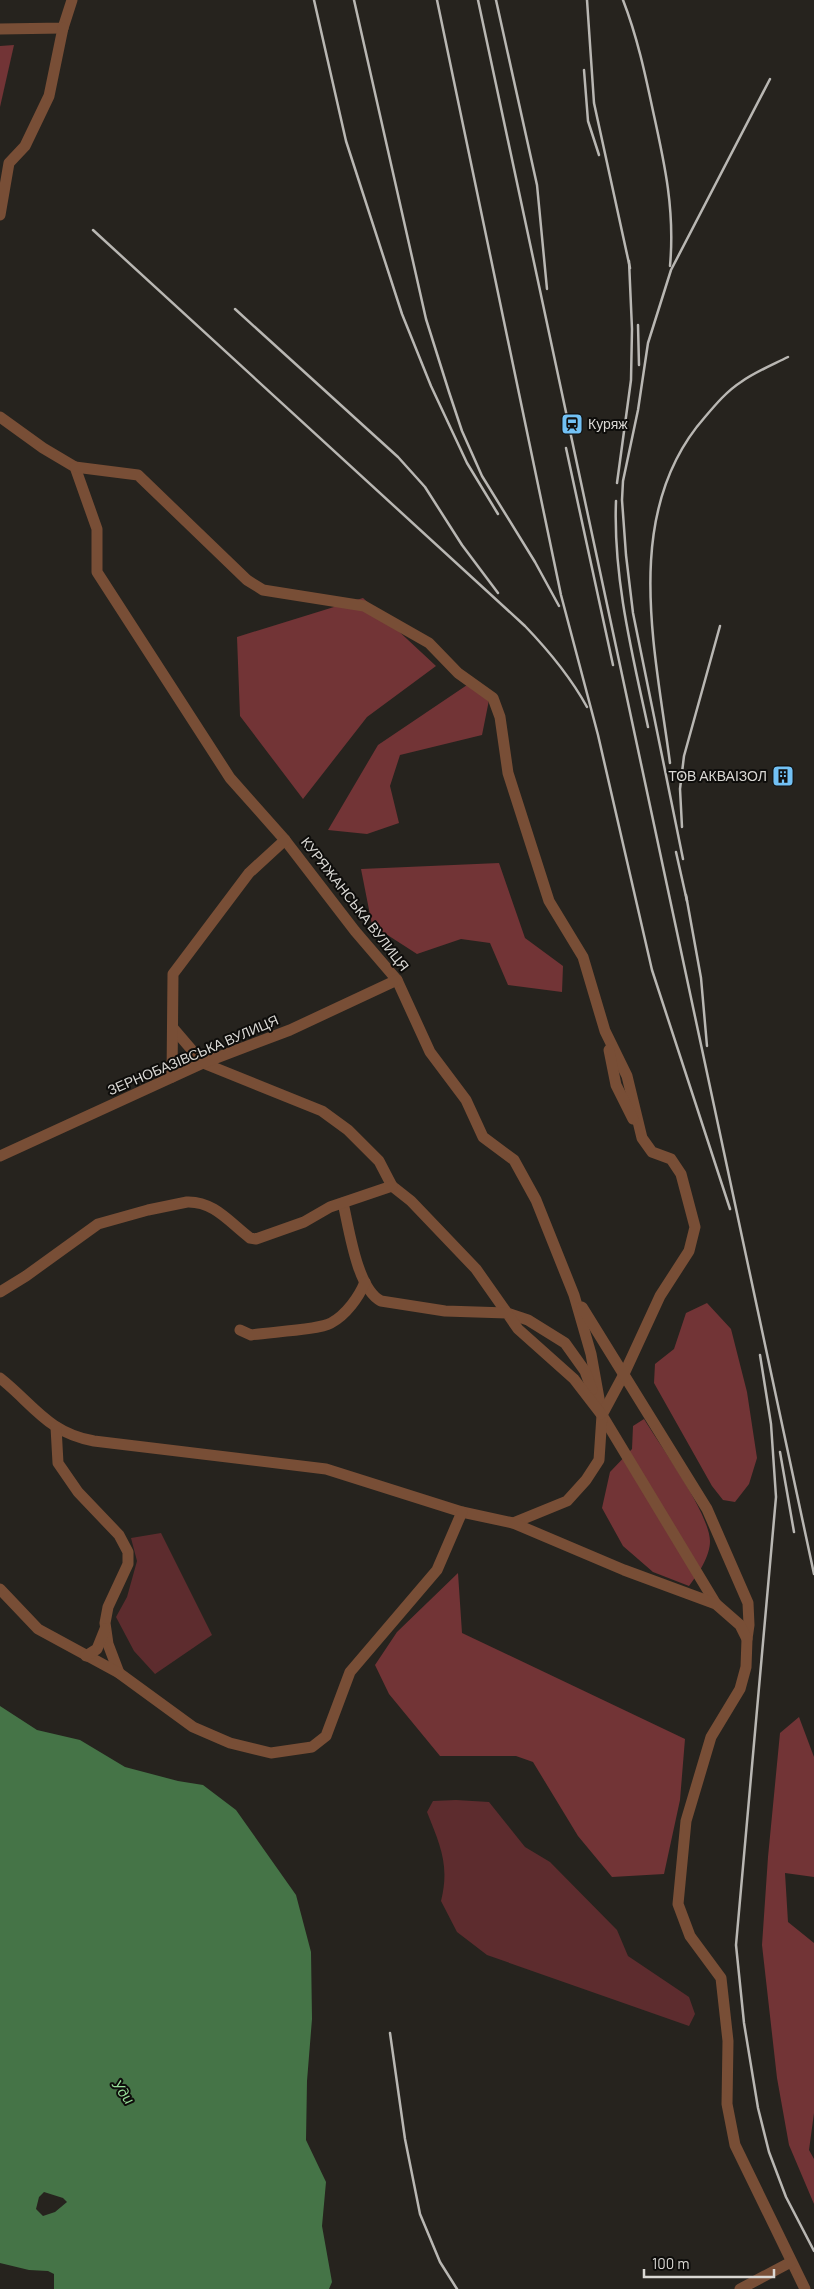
<svg xmlns="http://www.w3.org/2000/svg" width="814" height="2289" viewBox="0 0 814 2289" font-family="Barlow,sans-serif">
	<style>
		.green { fill: #5d2c2e }
		.forest { fill: #723436 }
		.water { fill: #457447; fill-rule: evenodd }
		.lines { fill: none; stroke-linecap: round; stroke-linejoin: round }
		.minor { stroke: #784e36; stroke-width: 11 }
		.rail { stroke: #b9b7b3; stroke-width: 2.5 }
		.labels { text-anchor: middle; stroke-width: 4; stroke-linejoin: round; paint-order: stroke }
		.poi-label { font-size: 14px; fill: #dad8d4; stroke: #0e0d0b; text-anchor: start }
		.street-label { font-size: 14px; fill: #dad8d4; stroke: #0e0d0b }
		.water-label { font-size: 15px; font-style: italic; fill: #97de99; stroke: #0e0d0b }
	</style>
	<rect width="100%" height="100%" fill="#26231e"/>
	<g class="green">
		<path d="M161,1533L212,1635L155,1674L134,1651L116,1617L127,1597L137,1561L131,1538Z"/>
		<path d="M456,1800L489,1802L525,1847L550,1862L617,1930L628,1956L689,1997L695,2014L689,2026L487,1955L457,1932L441,1901C450,1865 440,1845 427,1812L433,1801Z"/>
	</g>
	<g class="forest">
		<path d="M14,45L0,107V46Z"/>
		<path d="M363,598L436,666L367,717L303,799L240,716L237,637Z"/>
		<path d="M470,683L489,700L482,735L400,755L390,786L399,823L367,834L328,830L378,745Z"/>
		<path d="M499,863L525,938L563,966L562,992L508,985L490,943L461,939L417,954L372,925L361,869Z"/>
		<path d="M707,1303L731,1329L747,1392L757,1458L749,1484L735,1502L723,1500L712,1486L654,1383L655,1364L674,1349L686,1313Z"/>
		<path d="M644,1419C661,1447 709,1512 710,1541C710,1557 698,1574 689,1586L653,1572L623,1546L602,1508L610,1472L632,1449L633,1426Z"/>
		<path d="M458,1573L462,1633L685,1739L680,1800L664,1874L612,1877L578,1836L533,1762L516,1756H440L389,1694L375,1665L397,1632Z"/>
		<path d="M799,1717L814,1757V1877L785,1873L788,1922L814,1943V2113L809,2150L814,2159V2204L789,2145L777,2078L762,1945L768,1857L780,1733Z"/>
	</g>
	<path class="water" d="M0,1706L37,1730L80,1740L125,1767L178,1781L203,1785L236,1810L296,1895L311,1952L312,2019L307,2081L306,2140L326,2182L322,2226L332,2282L329,2289H54V2274L48,2271L29,2270L0,2263ZM44,2192L63,2198L67,2202L55,2212L43,2216L36,2209L39,2197Z"/>
	<g class="lines">
		<g class="minor">
			<path d="M0,29L63,28L72,0"/>
			<path d="M0,215L9,163L25,146L49,96L63,28"/>
			<path d="M0,417L43,448L75,467L97,529V572L230,778L285,840L355,931L397,980L430,1052L466,1100L483,1137L514,1160L536,1200L574,1295L591,1354L602,1415L716,1604"/>
			<path d="M75,467L138,475L247,580L263,590L364,606L429,643L458,673L493,698L500,717L508,773L549,901L583,957L605,1031L627,1076L642,1138L652,1152L671,1159L681,1174L695,1227L689,1251L660,1296L624,1374L602,1415L599,1460L586,1480L567,1501L513,1523"/>
			<path d="M173,1028L203,1063L322,1111L348,1130L379,1161L392,1186L411,1201L476,1269L507,1313L528,1320L565,1343L585,1371L592,1390"/>
			<path d="M609,1050L616,1085L633,1119"/>
			<path d="M172,1077L173,974L249,873L285,840"/>
			<path d="M0,1156L203,1063L290,1030L397,980"/>
			<path d="M343,1203C349,1228 357,1289 381,1301L445,1311L507,1313L518,1329L574,1379L601,1414"/>
			<path d="M0,1292L26,1276L98,1224L148,1210L187,1202C214,1201 230,1223 250,1238L256,1239L304,1222L330,1207L392,1186"/>
			<path d="M582,1307L707,1509L748,1603L749,1625L747,1639"/>
			<path d="M240,1330L251,1335C268,1332 319,1330 331,1323C346,1315 359,1297 365,1282"/>
			<path d="M0,1378C33,1404 48,1433 94,1441L326,1469L462,1512L513,1523L624,1570L716,1604L740,1625L747,1639L746,1667L740,1689L711,1737L686,1821L678,1904L690,1936L721,1978L728,2041L727,2104L735,2145L805,2289"/>
			<path d="M56,1427L58,1463L78,1492L119,1535L128,1552V1564L108,1607L105,1623L108,1644L119,1673"/>
			<path d="M0,1589L38,1629L119,1673L193,1727L230,1743L271,1753L312,1747L326,1736L350,1672L437,1570L462,1512"/>
			<path d="M86,1656L97,1649L105,1629"/>
			<path d="M740,2289L791,2262"/>
		</g>
		<g class="rail">
			<path d="M314,0L346,141L402,314L431,386L467,463L498,514"/>
			<path d="M354,0L426,319L449,392L462,431L482,476L535,562L559,606"/>
			<path d="M437,0L561,595L598,735L652,970L730,1209"/>
			<path d="M478,0L814,1574"/>
			<path d="M496,0L537,185L547,289"/>
			<path d="M587,0L594,103L630,268"/>
			<path d="M623,0C637,36 645,73 653,111C665,165 675,211 670,266"/>
			<path d="M584,70L588,121L599,155"/>
			<path d="M93,230L525,626C549,651 570,676 587,707"/>
			<path d="M235,309L398,457L425,487L462,545L498,593"/>
			<path d="M638,325L639,365"/>
			<path d="M566,448L613,665"/>
			<path d="M617,483L631,380L632,329L629,261"/>
			<path d="M616,501C613,577 632,653 648,727"/>
			<path d="M670,763C655,649 621,512 705,417C716,404 727,391 741,382C755,372 772,365 788,357"/>
			<path d="M682,827L680,789L684,756L720,626"/>
			<path d="M676,852L687,901"/>
			<path d="M683,859L633,613L626,555L622,500L623,481L638,410L648,343L671,270L770,79"/>
			<path d="M686,895L701,978L707,1046"/>
			<path d="M760,1355L771,1424L776,1497L736,1945L744,2023L758,2108L769,2152L786,2197L814,2251"/>
			<path d="M780,1452L794,1532"/>
			<path d="M390,2033L405,2139L420,2214L440,2262L457,2289"/>
		</g>
	</g>
	<defs>
		<g id="station-square" transform="scale(1.125)"><rect x="-9" y="-9" width="18" height="18" rx="4" fill="#72c1f5" stroke="#0e0d0b"/><path d="M-3-6H3Q5-6 5-4V2Q5 4 3 4L4.5 6H3L1.5 4h-3L-3 6H-4.5L-3 4Q-5 4-5 2V-4Q-5-6-3-6ZM-3.5-4v3h7v-3ZM-3.5 1v1.5H-2V1ZM2 1v1.5H3.5V1Z" fill="#111"/></g>
		<g id="building-square" transform="scale(1.125)"><rect x="-9" y="-9" width="18" height="18" rx="4" fill="#72c1f5" stroke="#0e0d0b"/><path d="M-4-6H4V6H1V3H-1V6H-4ZM-2.5-4.3h1.7v1.8h-1.7ZM.8-4.3h1.7v1.8H.8ZM-2.5-1h1.7V.8h-1.7ZM.8-1h1.7V.8H.8Z" fill="#111"/></g>
	</defs>
	<g fill-rule="evenodd">
		<use href="#station-square" x="572" y="424"/>
		<use href="#building-square" x="783" y="776"/>
	</g>
	<g class="labels">
		<g class="poi-label">
			<text x="588" y="429">Куряж</text>
			<text x="767" y="781" text-anchor="end">ТОВ АКВАІЗОЛ</text>
		</g>
		<g class="street-label">
			<text transform="translate(355 904) rotate(52)" y="5">КУРЯЖАНСЬКА ВУЛИЦЯ</text>
			<text transform="translate(193 1055) rotate(-23)" y="5">ЗЕРНОБАЗІВСЬКА ВУЛИЦЯ</text>
		</g>
		<g class="water-label">
			<text transform="translate(123 2092) rotate(54)" y="5">Уди</text>
		</g>
	</g>
	<path d="M644 2269v8h130v-8" fill="none" stroke="#dad8d4" stroke-width="2.5"/>
	<text x="652" y="2269" font-size="15" fill="#dad8d4" stroke="#0e0d0b" stroke-width="4" paint-order="stroke">100 m</text>
</svg>
